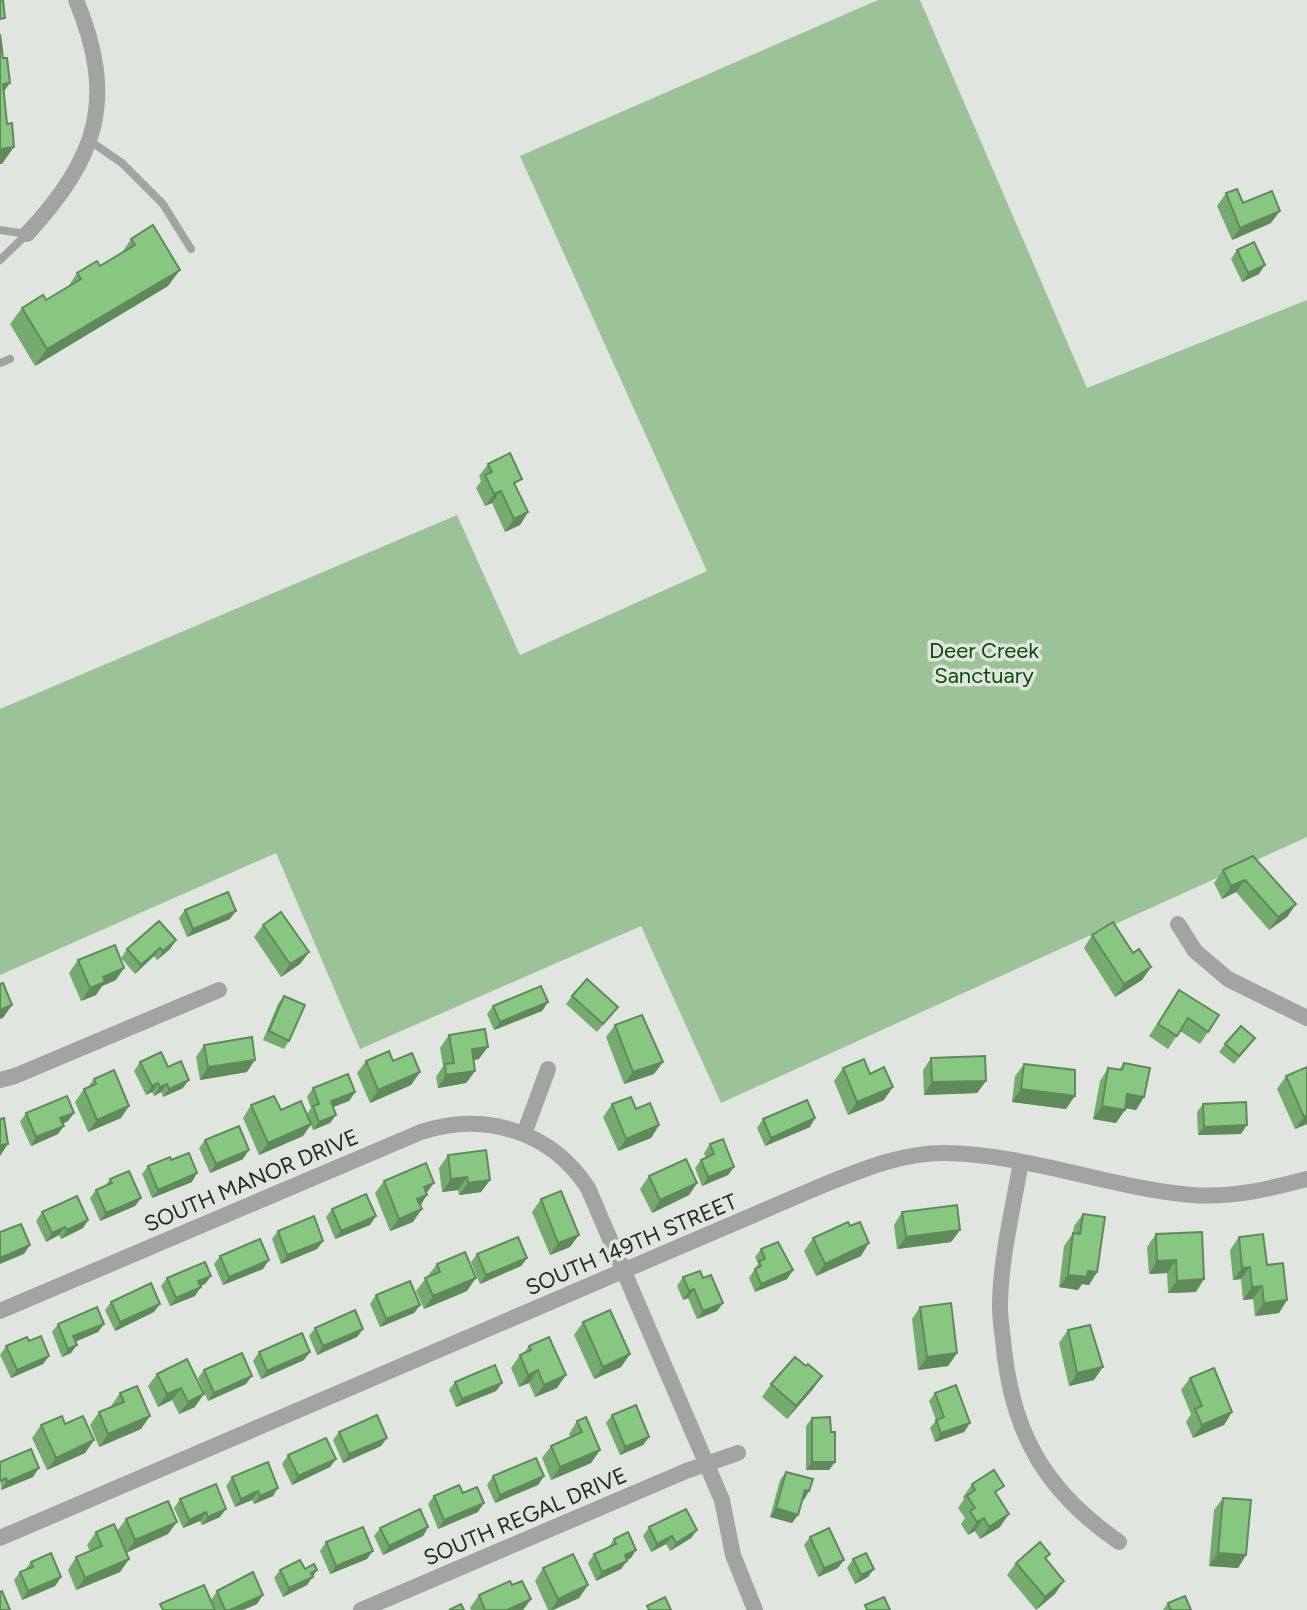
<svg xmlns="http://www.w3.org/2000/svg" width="1307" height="1610" viewBox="0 0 1307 1610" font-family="Figtree,sans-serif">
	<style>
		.green { fill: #9cc398 }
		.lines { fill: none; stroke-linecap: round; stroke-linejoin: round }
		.lane { stroke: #a2a4a2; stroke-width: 8 }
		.street { stroke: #a2a4a2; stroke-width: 16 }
		.wall { fill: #75ab6f }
		.shaded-wall { fill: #5f8b5a }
		.building { fill: #88c781; stroke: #5f8b5a; stroke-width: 2 }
		.labels { text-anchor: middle; stroke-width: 7; stroke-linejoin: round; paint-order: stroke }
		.park-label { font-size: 22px; fill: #094d06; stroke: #e0e5df }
		.street-label { font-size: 22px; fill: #262826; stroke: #e0e5df }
	</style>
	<rect width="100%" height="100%" fill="#e0e5df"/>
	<path class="green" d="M878,0H920L1087,388L1307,300V837L721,1103L641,926L360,1049L276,853L0,975V709L457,515L520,655L707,571L520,156Z"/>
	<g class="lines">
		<g class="lane">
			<path d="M90,141L122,163L163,204L191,249"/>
			<path d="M0,230L27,234"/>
			<path d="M0,260L27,234"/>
			<path d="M0,363L10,359"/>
		</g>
		<g class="street">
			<path d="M27,234C98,157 117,99 76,0"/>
			<path d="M1178,924L1195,951L1228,979L1307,1018"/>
			<path d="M0,1080L15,1076L219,990"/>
			<path d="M524,1134L548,1069"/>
			<path d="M1021,1162C1013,1208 1000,1261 1000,1307C1000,1321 1003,1336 1004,1350C1014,1437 1047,1492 1119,1542"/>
			<path d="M0,1311L421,1132C484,1111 551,1131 588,1188L722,1500L733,1555L755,1610"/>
			<path d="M0,1538L821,1186C861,1170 900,1153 944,1153C1029,1154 1109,1188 1192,1195C1232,1198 1269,1189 1307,1179"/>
			<path d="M361,1610L686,1471L738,1453"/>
		</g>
	</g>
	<g class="wall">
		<path d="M1226,193L1243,203L1271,223L1232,240L1217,206Z"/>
		<path d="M131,239L168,286L35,366L10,324L22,308L46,300L68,287L77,273L100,266L121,254Z"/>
		<path d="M1237,250L1259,274L1242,282L1231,259Z"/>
		<path d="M488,464L516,487L528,512L520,525L505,532L492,503L485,506L476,488L481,481L479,476Z"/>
		<path d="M1223,870L1296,904L1287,917L1269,930L1236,892L1222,899L1214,883Z"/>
		<path d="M185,910L230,919L187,937L179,918Z"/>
		<path d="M263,925L309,952L300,964L281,977L254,937Z"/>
		<path d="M1092,935L1133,953L1151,967L1142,980L1115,997L1084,948Z"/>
		<path d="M176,940L170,949L157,960L154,956L135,974L121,958L127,949Z"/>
		<path d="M78,960L116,980L102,986L96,995L81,1001L69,973Z"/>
		<path d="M1179,990L1219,1015L1200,1044L1180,1031L1168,1049L1149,1036Z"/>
		<path d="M284,996L289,1041L284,1049L263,1040L278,1004Z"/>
		<path d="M572,996L618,1007L597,1032L566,1004Z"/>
		<path d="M548,1002L542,1011L494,1030L487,1014L493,1006Z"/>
		<path d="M615,1025L663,1062L654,1074L624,1084L606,1037Z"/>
		<path d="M449,1035L479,1059L474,1060L475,1071L466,1083L438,1088L436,1077L443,1066L440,1048Z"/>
		<path d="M1225,1044L1249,1046L1234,1064L1219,1052Z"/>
		<path d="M204,1045L247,1072L200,1080L196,1057Z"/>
		<path d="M931,1058L986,1081L977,1093L924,1095L923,1070Z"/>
		<path d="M366,1061H393L420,1072L411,1085L370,1103L357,1073Z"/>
		<path d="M140,1062L168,1067L183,1088L163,1097L161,1092L154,1096L152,1092L146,1095L134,1071Z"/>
		<path d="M1124,1063L1144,1097L1136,1110L1125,1108L1116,1123L1093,1119L1100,1081L1108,1068L1119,1070Z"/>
		<path d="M1024,1064L1066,1109L1012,1102L1015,1076Z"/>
		<path d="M843,1068L870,1074L884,1100L848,1115L834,1081Z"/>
		<path d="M1286,1076L1307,1124L1295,1129L1277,1089Z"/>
		<path d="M94,1079L121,1118L88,1132L75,1102L84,1089L87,1088Z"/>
		<path d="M313,1088L355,1092L349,1101L333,1107L336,1115L330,1123L313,1130L311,1125L303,1136L259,1155L243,1118L251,1105L307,1114L311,1108L307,1097Z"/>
		<path d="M612,1104L636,1109L659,1125L651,1138L618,1151L603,1117Z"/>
		<path d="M1203,1104L1241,1134L1198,1135L1197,1112Z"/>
		<path d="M26,1113H74L68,1121L63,1124L58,1134L31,1146L20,1122Z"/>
		<path d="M763,1119L810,1127L765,1146L757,1128Z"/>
		<path d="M205,1140L243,1159L210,1173L199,1148Z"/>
		<path d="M710,1144L734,1167L728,1175L702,1186L695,1168L701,1160L706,1158L704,1153Z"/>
		<path d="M448,1155L490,1180L481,1192L459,1195L458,1190L442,1192L439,1168Z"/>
		<path d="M171,1160L192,1182L152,1198L142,1174L148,1166Z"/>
		<path d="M649,1176L697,1183L689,1195L652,1213L640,1189Z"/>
		<path d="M110,1179L141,1198L135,1206L100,1221L90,1198L96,1190L105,1186Z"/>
		<path d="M384,1181L427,1193L413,1222L390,1231L375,1193Z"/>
		<path d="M541,1199L570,1247L550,1255L532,1212Z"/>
		<path d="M332,1209L370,1225L335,1239L326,1217Z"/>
		<path d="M42,1212L88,1220L83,1228L61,1239L59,1235L46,1242L36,1221Z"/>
		<path d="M902,1212L960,1230L951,1242L897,1249L894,1225Z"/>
		<path d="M1083,1214L1097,1272L1089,1285L1082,1284L1078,1290L1059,1287L1064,1246L1073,1233L1074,1226Z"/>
		<path d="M278,1231L323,1241L317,1249L281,1264L272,1239Z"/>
		<path d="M1202,1232L1196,1292L1168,1293L1167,1273L1149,1274L1147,1247L1156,1234Z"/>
		<path d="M1239,1237L1267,1265L1287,1300L1279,1313L1255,1316L1253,1299L1243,1300L1241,1279L1233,1280L1230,1250Z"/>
		<path d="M813,1238L861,1256L816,1276L804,1251Z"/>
		<path d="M761,1249L793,1270L787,1279L755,1292L749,1278L758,1264L755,1257Z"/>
		<path d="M477,1254L527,1258L521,1266L480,1284L471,1262Z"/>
		<path d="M220,1256L263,1269L223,1285L214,1264Z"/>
		<path d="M437,1264L467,1291L424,1309L416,1291Z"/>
		<path d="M211,1276L205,1284L200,1286L195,1296L170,1306L161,1286L167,1278Z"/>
		<path d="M683,1277L703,1278L723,1303L717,1311L697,1319L688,1298L683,1300L677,1286Z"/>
		<path d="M376,1295L420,1305L414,1313L380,1327L370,1304Z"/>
		<path d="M111,1302L154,1312L115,1331L105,1310Z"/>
		<path d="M920,1307L957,1353L948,1366L918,1370L912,1319Z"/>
		<path d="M583,1322L630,1354L621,1367L594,1379L574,1335Z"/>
		<path d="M58,1324H104L98,1332L76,1341L71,1353L62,1357L52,1332Z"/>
		<path d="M315,1328L363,1329L357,1337L317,1355L309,1336Z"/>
		<path d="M1068,1330L1094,1380L1069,1386L1059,1343Z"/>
		<path d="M29,1341L49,1356L43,1364L11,1378L0,1355L6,1346Z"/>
		<path d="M529,1346L557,1388L535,1397L529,1383L519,1387L511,1368L520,1355L524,1353Z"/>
		<path d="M259,1352L304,1360L261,1379L253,1361Z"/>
		<path d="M187,1359L195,1407L179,1414L172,1400L158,1407L148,1386L157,1374Z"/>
		<path d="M806,1366L813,1389L787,1419L762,1397L771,1384Z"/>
		<path d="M204,1370L246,1384L208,1401L198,1378Z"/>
		<path d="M1190,1378L1232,1412L1224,1425L1193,1438L1186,1422L1191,1414L1181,1390Z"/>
		<path d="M455,1382L502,1383L496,1391L456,1407L449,1390Z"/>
		<path d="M120,1393L141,1429L99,1447L90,1425L99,1412L112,1407L111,1406Z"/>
		<path d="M935,1393L970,1423L964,1432L935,1442L930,1428L936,1420L929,1401Z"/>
		<path d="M612,1415L649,1437L643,1445L620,1455L606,1423Z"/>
		<path d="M812,1418L831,1432L835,1462L829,1470H806V1426Z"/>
		<path d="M577,1421L600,1450L591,1463L551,1480L542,1458L551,1446L570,1437L569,1434Z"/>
		<path d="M65,1424L94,1440L85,1453L47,1470L32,1438L41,1425Z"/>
		<path d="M339,1432L381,1446L343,1463L333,1440Z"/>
		<path d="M288,1455L336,1459L330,1467L292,1485L282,1464Z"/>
		<path d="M0,1462L33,1477L1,1490Z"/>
		<path d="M786,1472L804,1500L802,1499L792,1523L770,1517L780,1480Z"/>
		<path d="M493,1476H544L538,1485L495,1503L487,1485Z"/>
		<path d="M232,1477L273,1496L254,1504L252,1500L235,1507L226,1486Z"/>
		<path d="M972,1484L997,1496L1000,1527L980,1539L975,1531L968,1535L961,1524L965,1518L958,1508L964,1499L963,1497Z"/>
		<path d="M463,1493L478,1512L438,1529L428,1504L434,1496Z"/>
		<path d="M1223,1498L1246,1555L1238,1568L1209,1566L1214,1510Z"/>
		<path d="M180,1499L220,1517L202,1525L200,1521L183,1528L174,1508Z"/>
		<path d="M126,1519L168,1534L126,1552L129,1559L120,1572L76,1590L68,1570L76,1557L90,1551L87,1545L96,1532L117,1531Z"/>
		<path d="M428,1527L423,1536L383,1555L374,1536L380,1528Z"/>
		<path d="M649,1527L697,1530L691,1538L670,1551L666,1544L651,1552L643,1536Z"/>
		<path d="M810,1537L838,1568L818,1577L804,1545Z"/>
		<path d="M614,1539L631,1558L627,1560L621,1569L596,1581L588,1563L594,1554L608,1548Z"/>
		<path d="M326,1542L367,1559L330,1574L320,1551Z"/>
		<path d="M853,1559L868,1577L855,1584L847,1568Z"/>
		<path d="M1046,1560L1055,1594L1036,1610L1007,1575L1016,1563Z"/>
		<path d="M31,1562L61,1577L55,1586L22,1600L14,1580L20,1572L25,1570Z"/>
		<path d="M543,1568L588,1585L579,1598L553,1610H548L535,1581Z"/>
		<path d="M280,1570L305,1569L317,1570L307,1585L283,1597L274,1578Z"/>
		<path d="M512,1585L531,1599L523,1610H471L470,1608L479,1595Z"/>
		<path d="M217,1591L257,1604L243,1610H216L211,1600Z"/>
		<path d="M1168,1603L1191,1610H1163Z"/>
	</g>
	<g class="shaded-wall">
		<path d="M10,83L0,97L3,84Z"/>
		<path d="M14,147L2,164H0V149Z"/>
		<path d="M1280,211L1271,223L1232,240L1240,228Z"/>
		<path d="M1265,265L1259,274L1242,282L1248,273Z"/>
		<path d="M180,270L168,286L35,366L47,349Z"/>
		<path d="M501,491L492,503L485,506L494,494Z"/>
		<path d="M528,512L520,525L505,532L514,519Z"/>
		<path d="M1245,880L1236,892L1222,899L1231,886Z"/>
		<path d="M1296,904L1287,917L1269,930L1278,917Z"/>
		<path d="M236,911L230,919L187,937L193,929Z"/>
		<path d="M176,940L170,949L157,960L163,951Z"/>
		<path d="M160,948L154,956L135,974L141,965Z"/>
		<path d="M309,952L300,964L281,977L290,964Z"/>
		<path d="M1151,967L1142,980L1115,997L1124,984Z"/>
		<path d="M124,968L116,980L102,986L96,995L81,1001L90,988L103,977Z"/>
		<path d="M548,1002L542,1011L494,1030L500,1022Z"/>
		<path d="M12,1005L3,1018L0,1019V1010Z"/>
		<path d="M488,1047L479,1059L463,1062L472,1049Z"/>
		<path d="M255,1060L247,1072L200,1080L208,1067Z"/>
		<path d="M663,1062L654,1074L624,1084L633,1072Z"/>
		<path d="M475,1071L466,1083L438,1088L446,1075Z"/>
		<path d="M420,1072L411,1085L370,1103L378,1090Z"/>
		<path d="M189,1080L183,1088L163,1097L169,1089Z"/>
		<path d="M986,1081L977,1093L924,1095L932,1082Z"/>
		<path d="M158,1083L152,1092L146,1095L152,1086Z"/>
		<path d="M167,1084L161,1092L154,1096L160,1087Z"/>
		<path d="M893,1087L884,1100L848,1115L857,1102Z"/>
		<path d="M1021,1089L1075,1096L1066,1109L1012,1102Z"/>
		<path d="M355,1092L349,1101L325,1110L331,1101Z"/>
		<path d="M1127,1094L1144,1097L1136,1110L1118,1107Z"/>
		<path d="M129,1106L121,1118L88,1132L97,1120Z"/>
		<path d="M1102,1106L1125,1110L1116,1123L1093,1119Z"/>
		<path d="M74,1113L68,1121L55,1127L60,1118Z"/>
		<path d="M336,1115L330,1123L313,1130L319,1122Z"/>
		<path d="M1307,1115V1124L1295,1129L1304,1117Z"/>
		<path d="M815,1118L810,1127L765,1146L771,1138Z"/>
		<path d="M311,1124L303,1136L259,1155L268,1143Z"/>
		<path d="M659,1125L651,1138L618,1151L626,1139Z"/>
		<path d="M1247,1125L1241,1134L1198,1135L1204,1127Z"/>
		<path d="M64,1126L58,1134L31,1146L36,1137Z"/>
		<path d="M8,1144L0,1156V1145Z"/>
		<path d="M249,1150L243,1159L210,1173L216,1164Z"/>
		<path d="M734,1167L728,1175L702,1186L708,1177Z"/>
		<path d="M197,1173L192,1182L152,1198L158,1190Z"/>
		<path d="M467,1177L458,1190L442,1192L451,1179Z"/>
		<path d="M490,1180L481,1192L459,1195L468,1183Z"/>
		<path d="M434,1183L425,1195L424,1187Z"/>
		<path d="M697,1183L689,1195L652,1213L660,1200Z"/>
		<path d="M427,1195L419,1207L417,1199Z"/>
		<path d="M141,1198L135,1206L100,1221L106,1213Z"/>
		<path d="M422,1209L413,1222L390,1231L399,1219Z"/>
		<path d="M376,1216L370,1225L335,1239L341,1231Z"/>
		<path d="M88,1220L83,1228L61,1239L67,1230Z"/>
		<path d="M65,1227L59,1235L46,1242L52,1233Z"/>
		<path d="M960,1230L951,1242L897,1249L906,1237Z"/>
		<path d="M579,1235L570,1247L550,1255L558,1243Z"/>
		<path d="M323,1241L317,1249L281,1264L287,1255Z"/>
		<path d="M869,1243L861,1256L816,1276L825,1264Z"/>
		<path d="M30,1245L24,1254L0,1264V1258Z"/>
		<path d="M527,1258L521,1266L480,1284L486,1275Z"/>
		<path d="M269,1260L263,1269L223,1285L229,1277Z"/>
		<path d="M1176,1260L1167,1273L1149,1274L1157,1261Z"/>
		<path d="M1250,1267L1241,1279L1233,1280L1242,1268Z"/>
		<path d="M793,1270L787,1279L755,1292L761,1284Z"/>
		<path d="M1088,1271L1097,1272L1089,1285L1082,1284L1078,1290L1059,1287L1068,1275Z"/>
		<path d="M211,1276L205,1284L192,1290L198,1281Z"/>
		<path d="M476,1278L467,1291L424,1309L433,1296Z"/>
		<path d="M1204,1279L1196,1292L1168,1293L1177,1281Z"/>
		<path d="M1262,1286L1253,1299L1243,1300L1252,1287Z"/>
		<path d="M201,1287L195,1296L170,1306L176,1298Z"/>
		<path d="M694,1289L688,1298L683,1300L689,1291Z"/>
		<path d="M1287,1300L1279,1313L1255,1316L1264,1303Z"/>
		<path d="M723,1303L717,1311L697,1319L703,1311Z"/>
		<path d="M160,1304L154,1312L115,1331L120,1322Z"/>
		<path d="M420,1305L414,1313L380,1327L386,1319Z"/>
		<path d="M104,1324L98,1332L68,1345L73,1336Z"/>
		<path d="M363,1329L357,1337L317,1355L323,1346Z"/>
		<path d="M77,1345L71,1353L62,1357L68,1349Z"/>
		<path d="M310,1352L304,1360L261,1379L267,1371Z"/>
		<path d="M957,1353L948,1366L918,1370L927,1357Z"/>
		<path d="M630,1354L621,1367L594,1379L603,1367Z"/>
		<path d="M49,1356L43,1364L11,1378L17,1370Z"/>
		<path d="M1103,1367L1094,1380L1069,1386L1077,1373Z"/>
		<path d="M538,1370L529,1383L519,1387L528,1375Z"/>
		<path d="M566,1375L557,1388L535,1397L544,1385Z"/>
		<path d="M252,1376L246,1384L208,1401L214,1393Z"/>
		<path d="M822,1376L813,1389L787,1419L796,1406Z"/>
		<path d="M502,1383L496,1391L456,1407L462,1399Z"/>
		<path d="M181,1388L172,1400L158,1407L167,1394Z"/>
		<path d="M204,1394L195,1407L179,1414L188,1402Z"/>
		<path d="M1232,1412L1224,1425L1193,1438L1202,1425Z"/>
		<path d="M150,1416L141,1429L99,1447L108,1434Z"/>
		<path d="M970,1423L964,1432L935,1442L941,1433Z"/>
		<path d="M649,1437L643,1445L620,1455L625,1447Z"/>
		<path d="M387,1438L381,1446L343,1463L349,1454Z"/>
		<path d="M94,1440L85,1453L47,1470L56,1458Z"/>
		<path d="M600,1450L591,1463L551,1480L560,1467Z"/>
		<path d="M336,1459L330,1467L292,1485L298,1476Z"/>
		<path d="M812,1462H835L829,1470H806Z"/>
		<path d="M39,1468L33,1477L1,1490L7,1482Z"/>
		<path d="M544,1476L538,1485L495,1503L500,1495Z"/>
		<path d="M278,1488L273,1496L254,1504L260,1496Z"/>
		<path d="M805,1490L809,1491L804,1500L799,1498Z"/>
		<path d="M258,1491L252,1500L235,1507L241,1499Z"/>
		<path d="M484,1503L478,1512L438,1529L444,1520Z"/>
		<path d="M776,1508L798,1515L792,1523L770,1517Z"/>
		<path d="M226,1509L220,1517L202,1525L208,1517Z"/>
		<path d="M206,1512L200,1521L183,1528L189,1520Z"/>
		<path d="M1009,1514L1000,1527L980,1539L989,1527Z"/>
		<path d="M984,1518L975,1531L968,1535L977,1522Z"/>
		<path d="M177,1522L168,1534L126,1553L135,1540Z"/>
		<path d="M428,1527L423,1536L383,1555L389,1546Z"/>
		<path d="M697,1530L691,1538L670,1551L676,1543Z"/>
		<path d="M672,1536L666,1544L651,1552L657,1544Z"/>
		<path d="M636,1550L631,1558L619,1564L625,1555Z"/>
		<path d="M373,1551L367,1559L330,1574L336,1566Z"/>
		<path d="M1218,1553L1246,1555L1238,1568L1209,1566Z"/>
		<path d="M129,1559L120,1572L76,1590L85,1578Z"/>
		<path d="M844,1560L838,1568L818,1577L824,1568Z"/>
		<path d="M627,1561L621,1569L596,1581L602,1572Z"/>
		<path d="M874,1569L868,1577L855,1584L861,1575Z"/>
		<path d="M317,1570L307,1585L283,1597L289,1588Z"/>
		<path d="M61,1577L55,1586L22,1600L28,1591Z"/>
		<path d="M1064,1581L1055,1594L1036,1610L1045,1597Z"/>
		<path d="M588,1585L579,1598L553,1610H551L558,1599Z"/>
		<path d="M263,1595L257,1604L243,1610H230Z"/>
		<path d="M531,1599L523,1610H507Z"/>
	</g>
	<g class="building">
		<path d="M0,0H3L5,18L0,19Z"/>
		<path d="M0,34L3,58H7L10,83L3,84L7,124L12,123L14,147L0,149Z"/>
		<path d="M1237,189L1243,203L1272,191L1280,211L1240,228L1226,193Z"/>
		<path d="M153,225L180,270L47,349L22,308L43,295L46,300L81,279L77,273L97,261L100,266L135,245L131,239Z"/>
		<path d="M1254,242L1265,265L1248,273L1237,250Z"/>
		<path d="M510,453L522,479L514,483L528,512L514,519L501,491L494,494L485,475L492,472L488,464Z"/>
		<path d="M1253,856L1296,904L1278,917L1245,880L1231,886L1223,870Z"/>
		<path d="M228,892L236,911L193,929L185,910Z"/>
		<path d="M281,912L309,952L290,964L263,925Z"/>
		<path d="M159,921L176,940L163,951L160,948L141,965L127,949Z"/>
		<path d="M1113,922L1133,953L1139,949L1151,967L1124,984L1092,935Z"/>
		<path d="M115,945L124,968L103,977L105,982L90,988L78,960Z"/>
		<path d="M587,979L618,1007L603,1024L572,996Z"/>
		<path d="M3,983L12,1005L0,1010V984Z"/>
		<path d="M541,986L548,1002L500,1022L493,1006Z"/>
		<path d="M1179,990L1219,1015L1208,1032L1188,1018L1177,1036L1158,1024Z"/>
		<path d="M284,996L305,1005L289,1041L269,1031Z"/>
		<path d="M642,1015L663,1062L633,1072L615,1025Z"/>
		<path d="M1241,1026L1255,1038L1239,1056L1225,1044Z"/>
		<path d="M485,1029L488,1047L472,1049L475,1071L446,1075L445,1064L454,1063L449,1035Z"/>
		<path d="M252,1037L255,1060L208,1067L204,1045Z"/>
		<path d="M389,1051L393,1061L412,1053L420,1072L378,1090L366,1061Z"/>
		<path d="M161,1052L168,1067L181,1061L189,1080L169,1089L167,1084L160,1087L158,1083L152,1086L140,1062Z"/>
		<path d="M985,1056L986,1081L932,1082L931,1058Z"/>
		<path d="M864,1059L870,1074L884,1067L893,1087L857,1102L843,1068Z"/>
		<path d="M1124,1063L1150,1068L1144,1097L1127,1094L1125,1110L1102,1106L1108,1068L1122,1070Z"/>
		<path d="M1024,1064L1075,1070V1096L1021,1089Z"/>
		<path d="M1307,1067V1115L1304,1117L1286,1076Z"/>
		<path d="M114,1070L129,1106L97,1120L84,1089L96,1084L94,1079Z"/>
		<path d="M348,1074L355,1092L331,1101L336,1115L319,1122L313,1106L319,1104L313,1088Z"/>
		<path d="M67,1096L74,1113L60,1118L64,1126L36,1137L26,1113Z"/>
		<path d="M274,1096L281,1110L301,1101L311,1124L268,1143L251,1105Z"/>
		<path d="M631,1097L636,1109L650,1103L659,1125L626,1139L612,1104Z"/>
		<path d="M807,1100L815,1118L771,1138L763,1119Z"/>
		<path d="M1246,1102L1247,1125L1204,1127L1203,1104Z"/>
		<path d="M4,1118L8,1144L0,1145V1119Z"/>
		<path d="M239,1126L249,1150L216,1164L205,1140Z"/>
		<path d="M723,1139L734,1167L708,1177L701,1160L714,1154L710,1144Z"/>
		<path d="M486,1150L490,1180L468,1183L467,1177L451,1179L448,1155Z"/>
		<path d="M189,1153L197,1173L158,1190L148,1166L170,1157L171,1160Z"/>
		<path d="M686,1159L697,1183L660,1200L649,1176Z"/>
		<path d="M426,1163L434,1183L424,1187L427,1195L417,1199L422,1209L399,1219L384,1181Z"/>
		<path d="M129,1171L141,1198L106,1213L96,1190L112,1183L110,1179Z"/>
		<path d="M561,1191L579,1235L558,1243L541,1199Z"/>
		<path d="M366,1194L376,1216L341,1231L332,1209Z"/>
		<path d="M77,1196L88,1220L67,1230L65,1227L52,1233L42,1212Z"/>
		<path d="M957,1205L960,1230L906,1237L902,1212Z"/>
		<path d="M1083,1214L1105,1217L1097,1272L1088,1271L1087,1277L1068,1275L1073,1233L1080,1234Z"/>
		<path d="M314,1216L323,1241L287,1255L278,1231Z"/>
		<path d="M848,1222L850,1226L860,1222L869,1243L825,1264L813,1238Z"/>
		<path d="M21,1224L30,1245L0,1258V1232Z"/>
		<path d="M1202,1232L1204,1279L1177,1281L1176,1260L1157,1261L1156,1234Z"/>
		<path d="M1263,1234L1267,1265L1283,1263L1287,1300L1264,1303L1262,1286L1252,1287L1250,1267L1242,1268L1239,1237Z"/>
		<path d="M518,1237L527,1258L486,1275L477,1254Z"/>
		<path d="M260,1239L269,1260L229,1277L220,1256Z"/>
		<path d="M778,1242L793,1270L761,1284L755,1269L761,1266L759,1261L765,1259L761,1249Z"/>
		<path d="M465,1252L476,1278L433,1296L425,1278L440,1272L437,1264Z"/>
		<path d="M205,1262L211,1276L198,1281L201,1287L176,1298L167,1278Z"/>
		<path d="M700,1271L703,1278L711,1275L723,1303L703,1311L694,1289L689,1291L683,1277Z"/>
		<path d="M410,1281L420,1305L386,1319L376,1295Z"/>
		<path d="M151,1283L160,1304L120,1322L111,1302Z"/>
		<path d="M951,1303L957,1353L927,1357L920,1307Z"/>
		<path d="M97,1307L104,1324L73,1336L77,1345L68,1349L58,1324Z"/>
		<path d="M355,1310L363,1329L323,1346L315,1328Z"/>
		<path d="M610,1310L630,1354L603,1367L583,1322Z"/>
		<path d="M1090,1325L1103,1367L1077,1373L1068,1330Z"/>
		<path d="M302,1333L310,1352L267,1371L259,1352Z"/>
		<path d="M41,1336L49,1356L17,1370L6,1346L27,1337L29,1341Z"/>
		<path d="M549,1337L566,1375L544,1385L538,1370L528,1375L520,1355L531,1350L529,1346Z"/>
		<path d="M242,1353L252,1376L214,1393L204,1370Z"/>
		<path d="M795,1357L806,1366L808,1364L822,1376L796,1406L771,1384Z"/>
		<path d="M187,1359L204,1394L188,1402L181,1388L167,1394L157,1374Z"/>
		<path d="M495,1365L502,1383L462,1399L455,1382Z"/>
		<path d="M1214,1368L1232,1412L1202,1425L1195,1409L1202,1406L1190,1378Z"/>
		<path d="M956,1385L970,1423L941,1433L936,1420L944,1417L935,1393Z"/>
		<path d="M137,1386L150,1416L108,1434L99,1412L124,1402L120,1393Z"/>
		<path d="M636,1405L649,1437L625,1447L612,1415Z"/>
		<path d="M377,1415L387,1438L349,1454L339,1432Z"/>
		<path d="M62,1416L65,1424L83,1416L94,1440L56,1458L41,1425Z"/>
		<path d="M586,1417L600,1450L560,1467L551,1446L582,1432L577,1421Z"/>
		<path d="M830,1417L831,1432H835V1462H812V1418Z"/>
		<path d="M326,1438L336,1459L298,1476L288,1455Z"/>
		<path d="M31,1449L39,1468L7,1482L6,1478L0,1481V1462Z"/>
		<path d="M536,1458L544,1476L500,1495L493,1476Z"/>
		<path d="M268,1462L278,1488L260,1496L258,1491L241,1499L232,1477Z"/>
		<path d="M994,1470L1004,1486L995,1492L1009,1514L989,1527L984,1518L977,1522L970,1511L975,1508L967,1496L975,1490L972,1484Z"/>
		<path d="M786,1472L813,1479L809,1491L805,1490L798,1515L776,1508Z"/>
		<path d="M216,1484L226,1509L208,1517L206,1512L189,1520L180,1499Z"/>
		<path d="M459,1485L463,1493L477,1487L484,1503L444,1520L434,1496Z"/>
		<path d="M1223,1498L1251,1500L1246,1555L1218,1553Z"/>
		<path d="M168,1501L177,1522L135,1540L126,1519Z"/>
		<path d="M420,1509L428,1527L389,1546L380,1528Z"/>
		<path d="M686,1509L697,1530L676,1543L672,1536L657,1544L649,1527Z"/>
		<path d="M114,1524L129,1559L85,1578L76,1557L102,1546L96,1532Z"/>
		<path d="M363,1527L373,1551L336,1566L326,1542Z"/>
		<path d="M829,1528L844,1560L824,1568L810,1537Z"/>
		<path d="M628,1532L636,1550L625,1555L627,1561L602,1572L594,1554L616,1544L614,1539Z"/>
		<path d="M1040,1542L1050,1554L1045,1558L1064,1581L1045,1597L1016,1563Z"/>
		<path d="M51,1553L61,1577L28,1591L20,1572L33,1567L31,1562Z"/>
		<path d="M866,1553L874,1569L861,1575L853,1559Z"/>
		<path d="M573,1554L588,1585L558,1599L543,1568Z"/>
		<path d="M300,1560L305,1569L314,1564L317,1570L311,1573L313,1577L289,1588L280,1570Z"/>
		<path d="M253,1572L263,1595L230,1610H225L217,1591Z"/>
		<path d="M510,1581L512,1585L522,1581L531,1599L507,1610H485L479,1595Z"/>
		<path d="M204,1585L215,1610H163L160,1604Z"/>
		<path d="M2,1591L10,1610H0V1592Z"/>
		<path d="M1185,1596L1191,1610H1171L1168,1603Z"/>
		<path d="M665,1597L671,1610H649L647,1606Z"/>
		<path d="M884,1597L890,1610H867L865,1605Z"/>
		<path d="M461,1604L464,1610H449Z"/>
	</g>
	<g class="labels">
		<g class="park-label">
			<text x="984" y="658">Deer Creek<tspan x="984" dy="25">Sanctuary</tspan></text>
		</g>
		<g class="street-label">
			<text transform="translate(251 1180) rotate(-23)" y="8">SOUTH MANOR DRIVE</text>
			<text transform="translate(631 1244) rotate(-23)" y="8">SOUTH 149TH STREET</text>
			<text transform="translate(525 1516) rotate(-23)" y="8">SOUTH REGAL DRIVE</text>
		</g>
	</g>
</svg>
